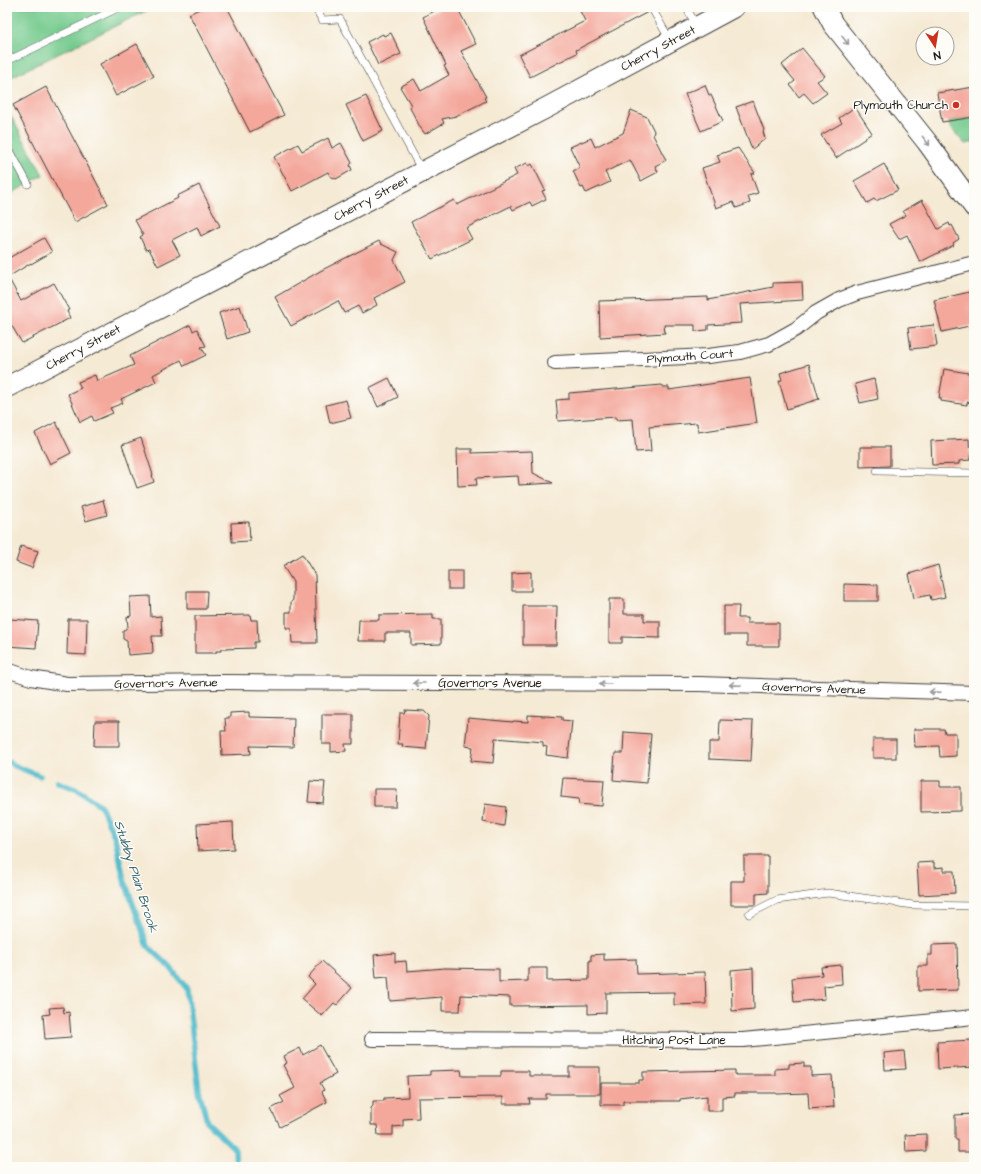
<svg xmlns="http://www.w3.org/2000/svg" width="981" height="1174" viewBox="0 0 981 1174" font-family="'Architects Daughter',sans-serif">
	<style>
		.green { fill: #76cb8f; stroke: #497456 }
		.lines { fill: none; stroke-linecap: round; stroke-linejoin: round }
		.stream { stroke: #4fbacb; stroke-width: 5.5 }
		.building { fill: #f4a89c }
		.service-casing { stroke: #3d3b38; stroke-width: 8 }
		.minor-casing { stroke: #3d3b38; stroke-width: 16 }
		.secondary-casing { stroke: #3d3b38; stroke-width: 22 }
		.service { stroke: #fff; stroke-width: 7 }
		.minor { stroke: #fff; stroke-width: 14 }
		.secondary { stroke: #fff; stroke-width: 20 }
		.oneway { stroke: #999 }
		.poi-dot { fill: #c8321e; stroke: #fdfcf7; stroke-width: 1.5 }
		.labels { text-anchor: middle; stroke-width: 3; stroke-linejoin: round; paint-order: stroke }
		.street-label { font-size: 12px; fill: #1c1c1c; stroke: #fdfcf7 }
		.poi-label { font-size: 12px; fill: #1c1c1c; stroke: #fdfcf7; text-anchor: end }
		.water-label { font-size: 13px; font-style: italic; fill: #33636b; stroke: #fdfcf7 }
	</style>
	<rect width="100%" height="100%" fill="#fdfcf7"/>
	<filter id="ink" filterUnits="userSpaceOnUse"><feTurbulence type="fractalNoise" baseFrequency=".025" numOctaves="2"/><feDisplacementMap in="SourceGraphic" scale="8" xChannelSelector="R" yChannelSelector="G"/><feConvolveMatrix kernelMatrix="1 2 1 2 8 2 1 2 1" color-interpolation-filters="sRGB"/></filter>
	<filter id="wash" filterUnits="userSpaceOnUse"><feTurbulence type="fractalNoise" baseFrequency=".012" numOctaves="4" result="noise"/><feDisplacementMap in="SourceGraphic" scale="16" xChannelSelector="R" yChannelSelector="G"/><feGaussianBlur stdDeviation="0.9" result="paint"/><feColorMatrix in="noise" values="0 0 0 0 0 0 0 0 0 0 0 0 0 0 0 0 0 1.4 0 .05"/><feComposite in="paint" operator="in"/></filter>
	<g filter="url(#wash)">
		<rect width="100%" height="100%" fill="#f5ead4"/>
		<g class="green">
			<path d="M7,7H154L7,79Z"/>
			<path d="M7,109L43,175L7,196Z"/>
			<path d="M974,117V142L965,144L950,127L949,121Z"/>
		</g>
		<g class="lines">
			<g class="stream">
				<path d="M7,761L15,766L40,776"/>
				<path d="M57,782L78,790L101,806L115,838L124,879L148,946L170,967L187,989L199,1090L207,1122L235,1149L236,1167"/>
			</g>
		</g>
		<g id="blocks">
			<g class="building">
				<path d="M203,7H227L284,115L250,132L189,14Z"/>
				<path d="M442,7H457L476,44L461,51L486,97L484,98L486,101L456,116L442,119L444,123L425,134L420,127L410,108L411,105L400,87L414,79L421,91L449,75L444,66L446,65L423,17Z"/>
				<path d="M578,7H646L648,12L576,50L577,53L530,77L519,55L585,21Z"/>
				<path d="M391,33L401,54L378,65L367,42L383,34L384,36Z"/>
				<path d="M137,44L154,76L116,96L100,64Z"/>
				<path d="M802,48L825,76L817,81L827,93L813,103L804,93L799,97L790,85L795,81L782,65Z"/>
				<path d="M705,85L709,95H711L723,121L701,131L685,94Z"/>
				<path d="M46,87L108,204L75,222L13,105Z"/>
				<path d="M974,87V117L942,122L937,93Z"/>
				<path d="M366,96L383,131L363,141L346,105Z"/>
				<path d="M753,101L764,130L763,131L765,139L752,149L736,107Z"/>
				<path d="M855,107L872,133L866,137V138L836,158L821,135L842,123L839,118Z"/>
				<path d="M631,110L647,117L654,131L653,135L666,160L655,166L658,172L641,181L630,160L605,172L610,182L586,193L583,187L581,188L573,171L580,168L570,147L591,138L595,147L623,133Z"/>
				<path d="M328,138L332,148L341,143L352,163L350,165L352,170L336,179L330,176L328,172L292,191L274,157L298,144L302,151Z"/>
				<path d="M738,148L755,173L751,174L758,193L748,196L750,203L736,208L733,202L716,208L702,168L720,162L717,155Z"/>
				<path d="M527,163L529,166L532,164L545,190L542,191L546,199L532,206L530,202L513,210L511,206L466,228L472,239L432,259L411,222L454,200L457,205L517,175L514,169Z"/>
				<path d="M884,164L898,190L876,201L874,199L867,203L854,181Z"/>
				<path d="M199,185L220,226L201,236L197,227L172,240L180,255L158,266L149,249L146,250L140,237L143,235L135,220L178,198L177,196Z"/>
				<path d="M922,200L938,229L949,223L950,226L952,225L959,239L953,243L954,245L920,262L907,235L899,239L889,224L906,215L903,211Z"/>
				<path d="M44,238L52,252L31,264V263L8,277L21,301L54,283L69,310L67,311L70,318L22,343L7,318V259Z"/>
				<path d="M379,241L381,244L398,252L394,260L405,282L374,298L377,305L362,313L358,306L344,313L338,301L291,326L275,297L322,270Z"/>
				<path d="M802,282L803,300L740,304L742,323L708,325V330L695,331V325H664L665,333L600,337L599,301L708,297V300L773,287V283Z"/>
				<path d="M974,291V325L942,332L934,300Z"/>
				<path d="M240,306L248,332L227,339L219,313Z"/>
				<path d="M190,325L193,331L197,329L206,346L201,347L206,355L184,366L181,360L153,375L156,382L121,399L123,403L110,408L113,413L94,421L92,416L80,422L68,394L81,388L78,382L95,375L97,381L134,365L130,356Z"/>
				<path d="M934,325L937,346L911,349L908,328Z"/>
				<path d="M809,364L819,399L787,409L779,381L782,380L780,373Z"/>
				<path d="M944,369L974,374L971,403L967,402V405L941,401V398H939Z"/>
				<path d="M389,378L398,397L378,407L369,388Z"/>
				<path d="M750,378L757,423L698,432L697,423L649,427L651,451L636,452L633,419L616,420V417L558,421L556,400L569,399V393L662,385V387H669V390Z"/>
				<path d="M874,379L878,399L860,403L855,384Z"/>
				<path d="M346,400L351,418L330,423L326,405Z"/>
				<path d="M56,422L71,453L50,464L35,433Z"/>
				<path d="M141,438L153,475H152L154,482L137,488L122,445Z"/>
				<path d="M969,439L970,460L959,461V464L932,465L931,441Z"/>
				<path d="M860,447H890V466L860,467Z"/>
				<path d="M457,449H472V453L532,451L533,473L553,483L519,485L518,476L476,478L477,485L458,486Z"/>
				<path d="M103,500L107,515L86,521L81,507Z"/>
				<path d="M249,522L250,541L232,542L231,523Z"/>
				<path d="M21,546L38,551L32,568L16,562Z"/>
				<path d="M302,554L315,575L317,643H292L291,628H286V612H291V602L293,600V582L283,566Z"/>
				<path d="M938,565L945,597L931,600L930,595L914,598L909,574Z"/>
				<rect x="448" y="571" width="14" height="18"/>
				<path d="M531,572V591H512V573Z"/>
				<path d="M844,584L878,585V601H844Z"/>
				<path d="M187,591H207L206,609H187Z"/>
				<path d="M150,596L151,617L161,616L162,636H152L153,653L128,655L127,641L123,639V631L128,627L127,617L131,616L130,597Z"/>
				<path d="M609,599H624V614H644V621H660V638L622,637V643H609Z"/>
				<path d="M523,606H557L556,645H523Z"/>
				<path d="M724,606H739L738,618H747V623H779V646H747V635H724Z"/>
				<path d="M433,614V619H441V644L411,645V633H385V641H358L359,620H379V615Z"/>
				<path d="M250,615L251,620H257L258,642H254V648L221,649V651H216V653H195V616Z"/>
				<path d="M9,619L38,621L36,648L7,646Z"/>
				<path d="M68,619H87L86,655L67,654Z"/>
				<path d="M405,710L424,711L429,716L426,749L402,747L403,744H398L400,713H404Z"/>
				<path d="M249,712V717L294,718L293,747L250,746L251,754L222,755L221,731H226L225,718H230V713Z"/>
				<path d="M322,714H353V744H345L346,751L331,752V744H322Z"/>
				<path d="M528,715L562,717V720L572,721L568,758L546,755L547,747L543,746V742L495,738L493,763L471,761L473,747L465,746L468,718L513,722V721L528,722Z"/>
				<path d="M720,720L753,721L751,761L709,759V742H719Z"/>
				<path d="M95,721H119V746H94Z"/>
				<path d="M914,729H944L945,733H956V756L940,757L939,746L915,747Z"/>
				<path d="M624,732L651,734L647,783L613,780L615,753H623Z"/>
				<rect x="873" y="739" width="23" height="19"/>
				<path d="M563,778L604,780L602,806L578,804L579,799L561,797Z"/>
				<path d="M310,781L325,782L323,803L308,802Z"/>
				<path d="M921,781H940V787H961V811L921,812Z"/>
				<path d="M374,789H397L396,807H374Z"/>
				<path d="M485,804L506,807L504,826L483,822Z"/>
				<path d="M233,822L234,849L198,851L197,824Z"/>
				<path d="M744,856H768V893L756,894V905H731V881H744Z"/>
				<path d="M934,862V868L944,867V871H954L955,893L919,895L917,863Z"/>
				<path d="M957,944L958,990L918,991V966H928V955H932V945Z"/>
				<path d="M395,953V962L406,961L407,971L445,968L499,969V982L528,981V968H547V981L589,980V961H591V955L604,954V960L636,959L637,974L705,972L706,1004L674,1005V992L606,993V1013L588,1014V1005L510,1006V997L461,995L460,1011H442V997L390,1001L388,977L376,978L374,955Z"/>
				<path d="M322,961L352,988L337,1005L334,1003L322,1016L302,999L315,984L308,977Z"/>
				<path d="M841,965L842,984L824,986L825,999L794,1002L792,978L822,975L821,967Z"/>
				<path d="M753,968L754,1009L732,1011L731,970Z"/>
				<path d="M63,1007L64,1013L69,1012L71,1037L45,1039L43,1015L50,1014L49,1008Z"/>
				<path d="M972,1040L974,1067L938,1069L937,1042Z"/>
				<path d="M320,1045L336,1074L320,1083L324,1090L322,1092L327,1102L280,1127L271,1109L284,1102L280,1096L295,1088L283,1065L287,1063L284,1056L300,1048L303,1055Z"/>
				<path d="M904,1051L906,1069L885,1070L884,1053Z"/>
				<path d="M804,1063V1067H811V1076L832,1075L834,1107L809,1109L808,1093L777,1094L776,1093H735V1096L722,1097V1111H707V1096L680,1099V1101H623V1105H601V1083H639V1080H643V1072L735,1070V1075H775V1069L789,1068V1064Z"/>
				<path d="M569,1067H600V1094H546V1099H529L530,1104H503V1097L418,1098L419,1118L403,1119V1126L393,1127V1135H378L377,1125H371V1108L373,1106V1101H384V1098L408,1097L407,1076L430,1075V1071L461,1070L462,1076H501V1071H529V1076H569Z"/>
				<path d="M974,1114V1152H958V1139H955V1115Z"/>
				<path d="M926,1134V1151L906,1152L905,1135Z"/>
			</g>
		</g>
	</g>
	<g filter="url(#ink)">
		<use href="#blocks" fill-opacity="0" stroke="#3d3b38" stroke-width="1"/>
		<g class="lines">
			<g class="service-casing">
				<g id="service">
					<path d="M315,7L322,20L340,19L422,171"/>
					<path d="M651,7L670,40"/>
					<path d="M686,7L697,27"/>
					<path d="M7,61L120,7"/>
					<path d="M7,145L28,184"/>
					<path d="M877,471L974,473"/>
					<path d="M749,914L777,900L828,893L913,905L974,906"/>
				</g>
			</g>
			<g class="minor-casing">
				<g id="minor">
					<path d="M555,363L708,356L740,352L769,344L796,329L816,313L839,300L857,293L974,263"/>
					<path d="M7,670L31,678L67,684L217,682L699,684L974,693"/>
					<path d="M372,1039L743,1040L974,1017"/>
				</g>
			</g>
			<g class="secondary-casing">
				<g id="secondary">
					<path d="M824,7L833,24L927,142L974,207"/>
					<path d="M7,387L548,107L734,7"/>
				</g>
			</g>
			<use href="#service" class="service"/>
			<use href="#minor" class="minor"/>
			<use href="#secondary" class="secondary"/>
		</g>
		<defs><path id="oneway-shaft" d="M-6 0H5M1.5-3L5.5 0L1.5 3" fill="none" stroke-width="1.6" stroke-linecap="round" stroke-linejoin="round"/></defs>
		<g class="oneway">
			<use href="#oneway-shaft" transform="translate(845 40) rotate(52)"/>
			<use href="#oneway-shaft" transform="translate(926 141) rotate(52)"/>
			<use href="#oneway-shaft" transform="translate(419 683) rotate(-180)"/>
			<use href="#oneway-shaft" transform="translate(605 684) rotate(-180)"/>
			<use href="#oneway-shaft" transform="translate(735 685) rotate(-178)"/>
			<use href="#oneway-shaft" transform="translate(935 692) rotate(-178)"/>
		</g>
	</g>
	<circle class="poi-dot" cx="956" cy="105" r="4"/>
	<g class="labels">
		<g class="street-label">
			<text transform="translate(658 48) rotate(-28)" y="4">Cherry Street</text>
			<text transform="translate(371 198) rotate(-28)" y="4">Cherry Street</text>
			<text transform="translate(83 347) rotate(-28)" y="4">Cherry Street</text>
			<text transform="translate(690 356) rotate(-4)" y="4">Plymouth Court</text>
			<text transform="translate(166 683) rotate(-1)" y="4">Governors Avenue</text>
			<text x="490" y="687">Governors Avenue</text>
			<text transform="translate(814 688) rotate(2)" y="4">Governors Avenue</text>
			<text x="674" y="1044">Hitching Post Lane</text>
		</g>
		<g class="poi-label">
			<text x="948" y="109">Plymouth Church</text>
		</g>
		<g class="water-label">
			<text transform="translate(137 876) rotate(72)" y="5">Stubby Plain Brook</text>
		</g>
	</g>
	<rect width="981" height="1174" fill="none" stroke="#fdfcf7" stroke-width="24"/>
	<g transform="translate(935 46) rotate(168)"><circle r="19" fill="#fdfcf7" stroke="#a3a29f"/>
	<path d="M0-3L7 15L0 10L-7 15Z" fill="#c8321e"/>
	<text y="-6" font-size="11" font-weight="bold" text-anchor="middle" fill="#1c1c1c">N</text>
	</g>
</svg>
